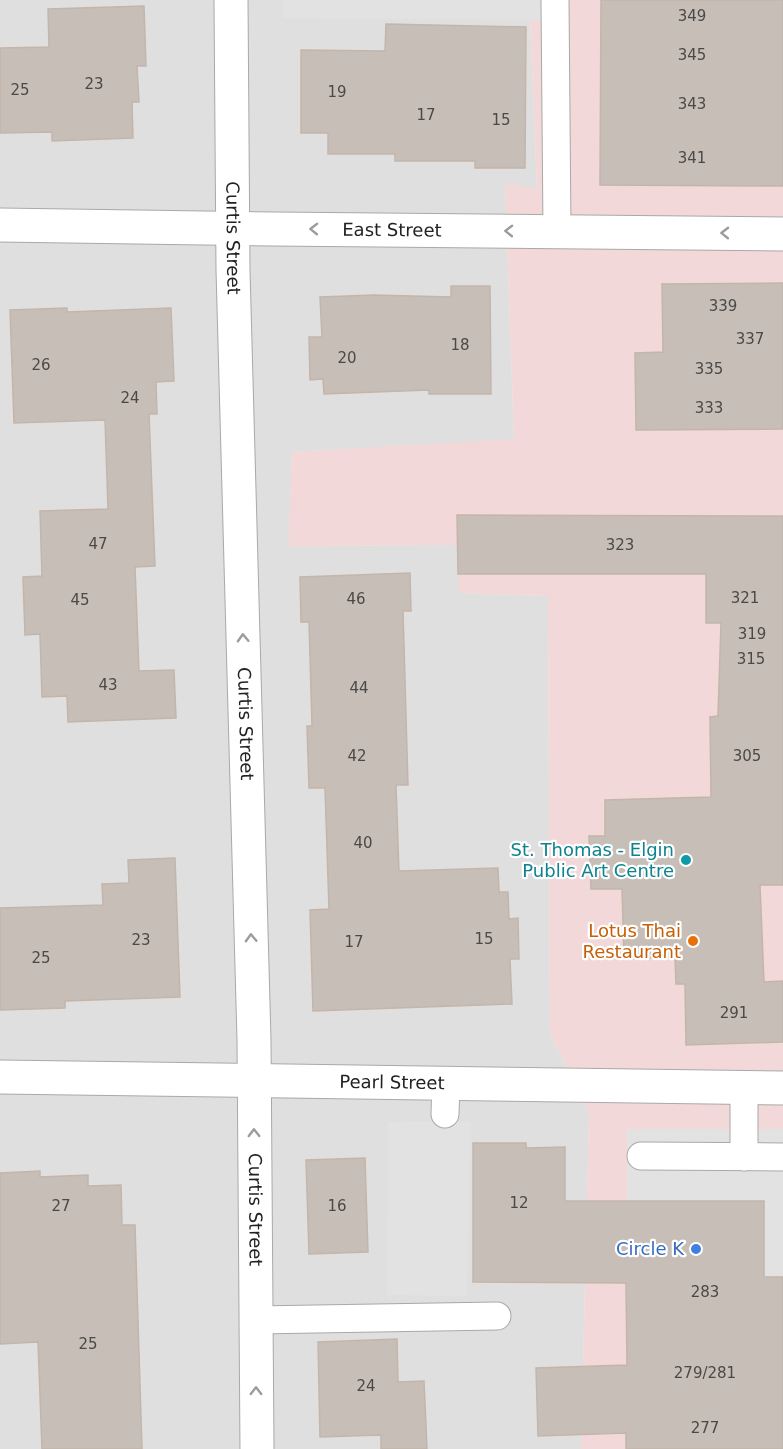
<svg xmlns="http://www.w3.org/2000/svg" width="783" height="1449" viewBox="0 0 783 1449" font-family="'DejaVu Sans',sans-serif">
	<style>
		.residential { fill: #e0dfdf }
		.commercial { fill: #f2d8d8 }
		.parking { fill: #e2e2e2 }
		.building { fill: #c7beb7; stroke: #c4b5aa; stroke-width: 1.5 }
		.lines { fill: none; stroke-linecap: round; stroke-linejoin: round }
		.lane-casing { stroke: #a9a9a9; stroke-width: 29 }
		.street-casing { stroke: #a9a9a9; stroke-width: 35 }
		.lane { stroke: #fff; stroke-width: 27 }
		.street { stroke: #fff; stroke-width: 33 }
		.oneway { stroke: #9c9c9c }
		.culture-dot { fill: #0f9aa8; stroke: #fff; stroke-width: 2 }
		.food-dot { fill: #e8710a; stroke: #fff; stroke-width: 2 }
		.shop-dot { fill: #3f7fe0; stroke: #fff; stroke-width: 2 }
		.labels { text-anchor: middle; stroke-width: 4.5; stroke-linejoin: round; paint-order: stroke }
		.number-label { font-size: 15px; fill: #4b4947 }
		.street-label { font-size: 18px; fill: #222; stroke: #fff }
		.culture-label { font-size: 18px; fill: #0d838f; stroke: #fff; text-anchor: end }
		.food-label { font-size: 18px; fill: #c56008; stroke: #fff; text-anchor: end }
		.shop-label { font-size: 18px; fill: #366cbe; stroke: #fff; text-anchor: end }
	</style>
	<rect width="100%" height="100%" fill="#f2eee8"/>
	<path class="residential" d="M0,0H282L530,17L537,190L505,184L514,440L292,452L289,546L460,545L459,593L548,596L550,1033L589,1114L581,1449H0Z"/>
	<path class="commercial" d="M282,0H783V1449H581L589,1114L550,1033L548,596L458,593L460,545L288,546L292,452L514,439L505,183L537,189L530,18Z"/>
	<g class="parking">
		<path d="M282,0H566L567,20L282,18Z"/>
		<path d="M471,1121L467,1296L387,1295L388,1122Z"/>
		<path d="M627,1129H783V1277H764V1201H627Z"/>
	</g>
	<g class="building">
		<path d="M601,0H783V186L600,185Z"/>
		<path d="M144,6L146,66H137L139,102H132L133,138L52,141V132L0,133V48L49,47L48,9Z"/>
		<path d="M386,24L526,27L525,168H475V161H395V154H328V133H301V50L385,51Z"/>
		<path d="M783,283V429L636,430L635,353L663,352L662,284Z"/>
		<path d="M451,286H490L491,394H429V390L324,394L323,379L310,380L309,337H322L320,297L374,295L451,297Z"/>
		<path d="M67,308V312L171,308L174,381L156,382L157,414H149L155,566L135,567L139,671L174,670L176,718L68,722L67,696L42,697L40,634L25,635L23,577L42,576L40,511L108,509L105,420L14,423L10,310Z"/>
		<path d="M457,515L783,516V885H760L764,982L783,981V1042L686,1045L685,984H676L675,957L624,959L622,889H591L589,836H605V800L711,797L710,717L718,716L721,623H706V574H458Z"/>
		<path d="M410,573L411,611H403L408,785H396L399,871L498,868L499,892H508L509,919L518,918L519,959H510L512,1004L313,1011L310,910L329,909L325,788H309L307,726H312L309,622H301L300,577Z"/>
		<path d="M175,858L180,997L65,1001V1008L0,1010V908L103,905L102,884L129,883L128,860Z"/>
		<path d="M473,1143H526V1148L565,1147V1201H764V1277H783V1449H626V1433L538,1436L536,1368L627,1365L626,1283L473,1282Z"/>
		<path d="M365,1158L368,1252L309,1254L306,1160Z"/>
		<path d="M40,1171V1177L88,1175V1186L121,1185L122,1225H135L142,1449H42L38,1342L0,1344V1173Z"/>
		<path d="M397,1339L398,1382L424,1381L427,1449H381V1435L320,1437L318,1342Z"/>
	</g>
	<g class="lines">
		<g class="lane-casing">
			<g id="lane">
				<path d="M555,0L557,231"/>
				<path d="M445,1114L446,1083"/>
				<path d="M641,1156L783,1157"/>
				<path d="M744,1157V1087"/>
				<path d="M256,1320L497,1316"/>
			</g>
		</g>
		<g class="street-casing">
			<g id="street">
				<path id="s1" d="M231,0L233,270L254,1040L257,1449"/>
				<path id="s2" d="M0,225L274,229L783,234"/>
				<path id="s3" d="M0,1077L783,1088"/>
			</g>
		</g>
		<use href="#lane" class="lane"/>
		<use href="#street" class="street"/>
	</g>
	<defs><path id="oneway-chevron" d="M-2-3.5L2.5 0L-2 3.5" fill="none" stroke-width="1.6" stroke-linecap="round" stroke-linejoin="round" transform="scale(1.5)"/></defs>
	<g class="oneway">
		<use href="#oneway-chevron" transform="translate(314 229) rotate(-179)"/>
		<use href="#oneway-chevron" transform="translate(509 231) rotate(-179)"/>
		<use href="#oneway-chevron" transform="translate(725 233) rotate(-179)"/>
		<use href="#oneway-chevron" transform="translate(243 638) rotate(-92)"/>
		<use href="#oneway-chevron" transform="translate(251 938) rotate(-92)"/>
		<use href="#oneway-chevron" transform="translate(254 1133) rotate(-91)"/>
		<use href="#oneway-chevron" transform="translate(256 1391) rotate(-90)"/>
	</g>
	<circle class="culture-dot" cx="686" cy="860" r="6"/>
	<circle class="food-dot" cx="693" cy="941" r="6"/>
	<circle class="shop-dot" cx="696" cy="1249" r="6"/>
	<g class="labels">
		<g class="number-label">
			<text x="692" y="21">349</text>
			<text x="692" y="60">345</text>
			<text x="94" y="89">23</text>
			<text x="20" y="95">25</text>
			<text x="337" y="97">19</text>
			<text x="692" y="109">343</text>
			<text x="426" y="120">17</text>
			<text x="501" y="125">15</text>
			<text x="692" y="163">341</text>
			<text x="723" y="311">339</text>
			<text x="750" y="344">337</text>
			<text x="460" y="350">18</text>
			<text x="347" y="363">20</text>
			<text x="41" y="370">26</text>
			<text x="709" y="374">335</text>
			<text x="130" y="403">24</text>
			<text x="709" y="413">333</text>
			<text x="98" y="549">47</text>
			<text x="620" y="550">323</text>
			<text x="745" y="603">321</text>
			<text x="356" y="604">46</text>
			<text x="80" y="605">45</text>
			<text x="752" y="639">319</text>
			<text x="751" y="664">315</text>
			<text x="108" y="690">43</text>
			<text x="359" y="693">44</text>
			<text x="357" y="761">42</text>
			<text x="747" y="761">305</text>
			<text x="363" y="848">40</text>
			<text x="484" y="944">15</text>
			<text x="141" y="945">23</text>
			<text x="354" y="947">17</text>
			<text x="41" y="963">25</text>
			<text x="734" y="1018">291</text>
			<text x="519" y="1208">12</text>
			<text x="61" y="1211">27</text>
			<text x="337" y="1211">16</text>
			<text x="705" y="1297">283</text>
			<text x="88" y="1349">25</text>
			<text x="705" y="1378">279/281</text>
			<text x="366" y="1391">24</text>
			<text x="705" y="1433">277</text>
		</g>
		<g class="street-label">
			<text dy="6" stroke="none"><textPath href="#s2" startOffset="392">East Street</textPath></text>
			<text dy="6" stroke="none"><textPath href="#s1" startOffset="238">Curtis Street</textPath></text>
			<text dy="6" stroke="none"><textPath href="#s1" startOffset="724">Curtis Street</textPath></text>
			<text dy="6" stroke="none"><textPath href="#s3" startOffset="392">Pearl Street</textPath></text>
			<text dy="6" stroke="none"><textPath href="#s1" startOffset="1210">Curtis Street</textPath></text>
		</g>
		<g class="culture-label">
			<text x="674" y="856">St. Thomas - Elgin<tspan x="674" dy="21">Public Art Centre</tspan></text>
		</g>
		<g class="food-label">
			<text x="681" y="937">Lotus Thai<tspan x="681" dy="21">Restaurant</tspan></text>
		</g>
		<g class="shop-label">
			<text x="684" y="1255">Circle K</text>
		</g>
	</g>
</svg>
